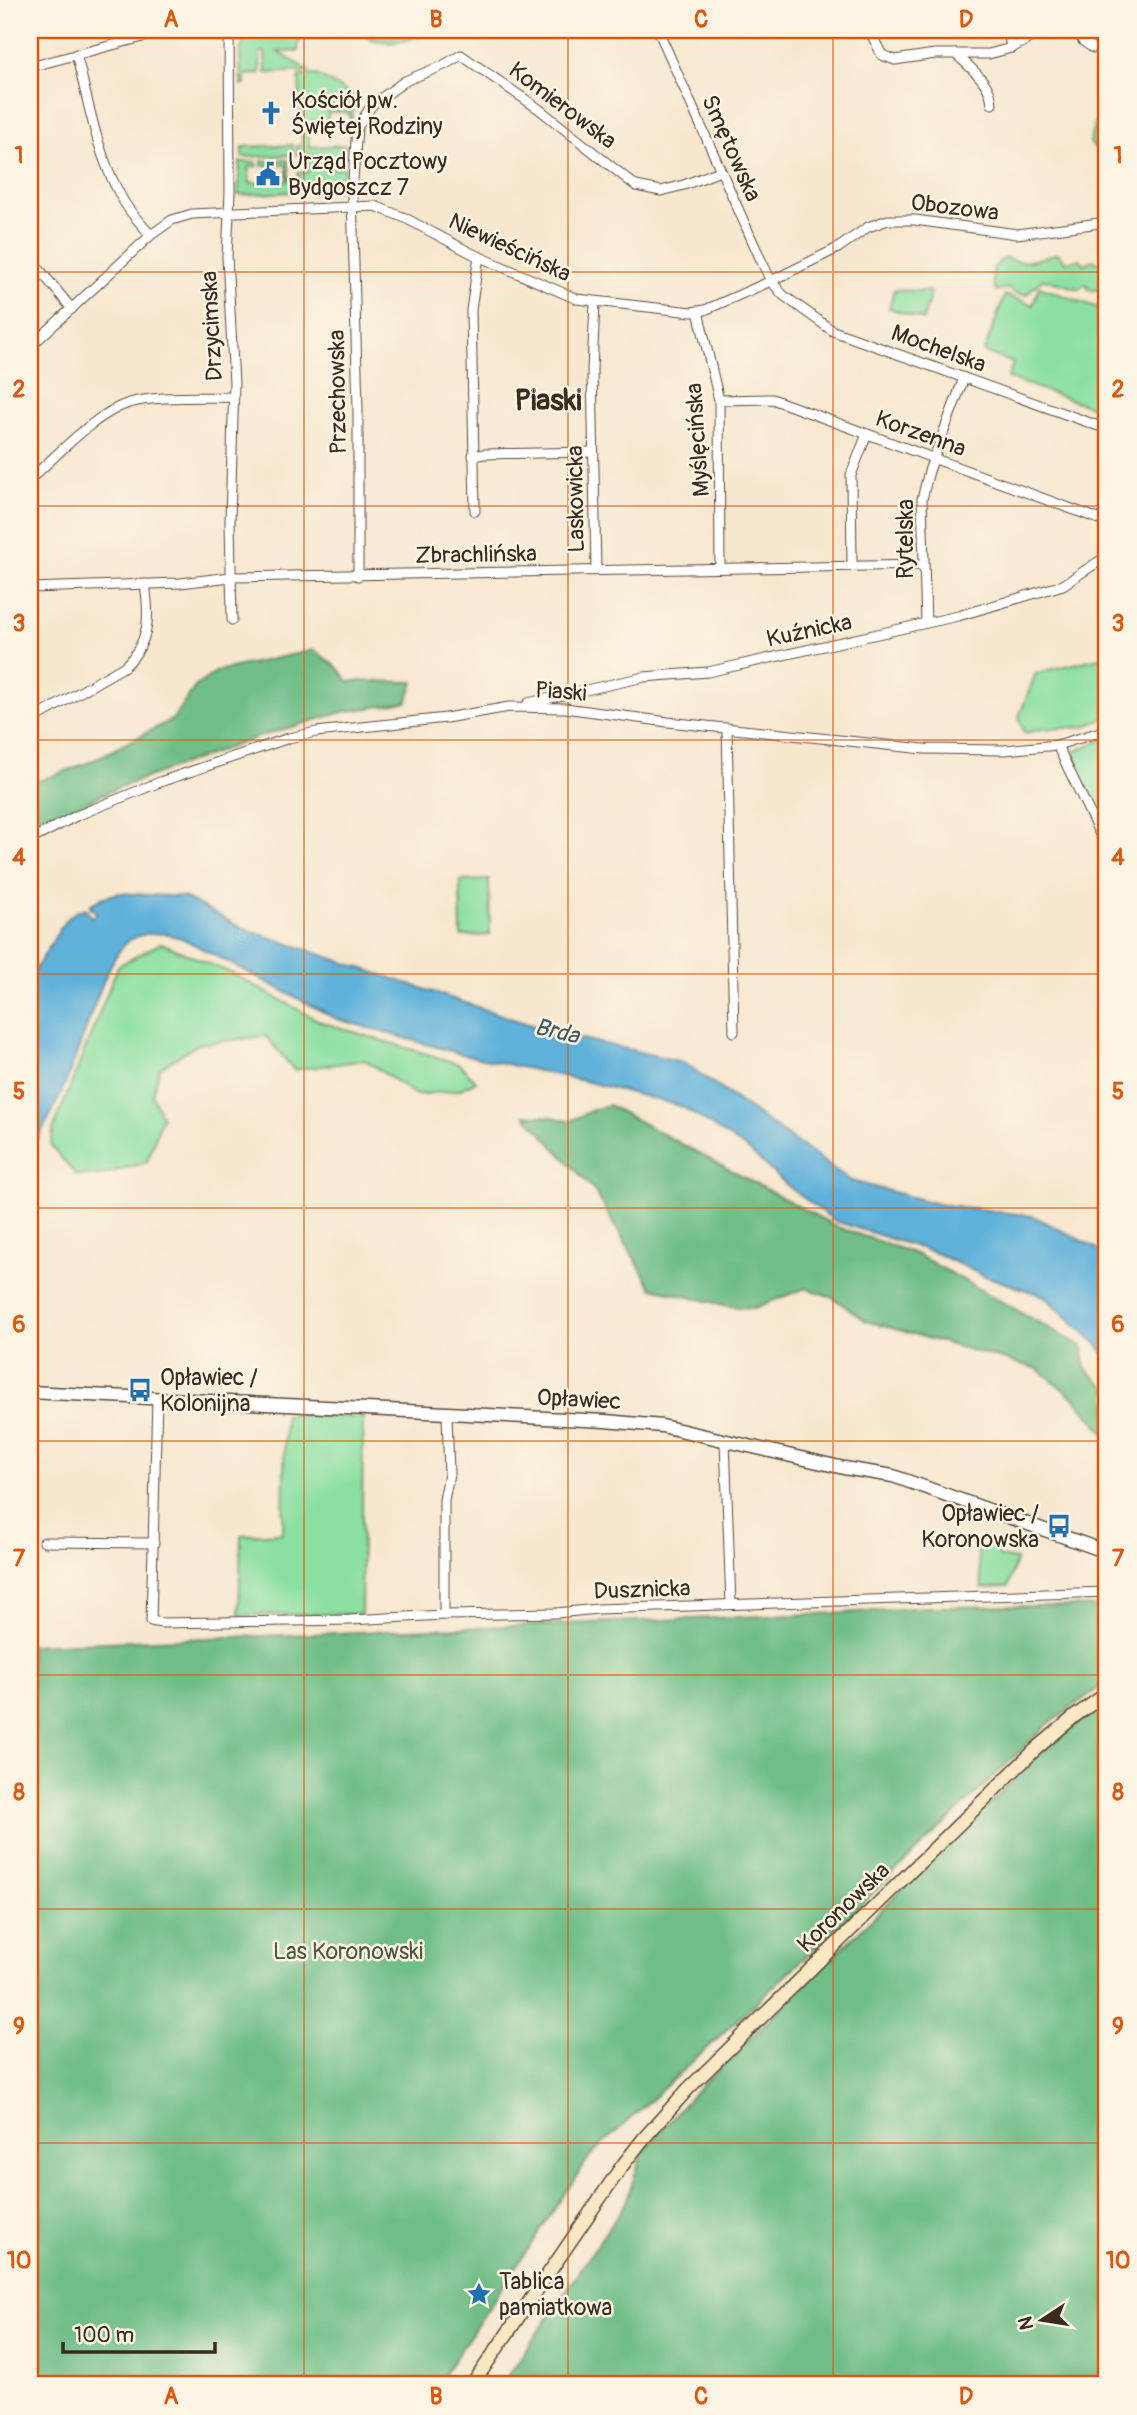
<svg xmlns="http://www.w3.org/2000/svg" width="1137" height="2415" viewBox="0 0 1137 2415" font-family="Pangolin,sans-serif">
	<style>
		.green { fill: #8adfa1; stroke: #628460; stroke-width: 2 }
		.forest { fill: #6fbe87; stroke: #557452; stroke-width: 2 }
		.water { fill: #5eb1da; stroke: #4c6e7c; stroke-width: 2 }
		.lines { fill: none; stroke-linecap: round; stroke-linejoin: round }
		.minor-casing { stroke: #574639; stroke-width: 11 }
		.tertiary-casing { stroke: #574639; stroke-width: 15 }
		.secondary-casing { stroke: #574639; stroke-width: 15 }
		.minor { stroke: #fff; stroke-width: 9 }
		.tertiary { stroke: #fff; stroke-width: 12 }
		.secondary { stroke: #fae7c3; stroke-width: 12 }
		.grid { fill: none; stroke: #df570d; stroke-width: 2; stroke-opacity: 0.55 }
		.labels { text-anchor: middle; stroke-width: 5; stroke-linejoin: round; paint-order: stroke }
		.poi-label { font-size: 23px; fill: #3b2a1e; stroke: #fcf5e5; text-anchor: start }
		.street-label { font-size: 23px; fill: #3b2a1e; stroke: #fcf5e5 }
		.park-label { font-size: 23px; fill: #4f573f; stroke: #fcf5e5 }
		.water-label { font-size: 24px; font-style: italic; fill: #475960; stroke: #fcf5e5 }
		.district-label { font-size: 30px; font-weight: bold; fill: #3b2a1e; stroke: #fcf5e5 }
		.neatline { fill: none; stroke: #df570d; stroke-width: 2.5 }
		.grid-label { font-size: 23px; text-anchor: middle; font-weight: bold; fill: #df570d }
	</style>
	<rect width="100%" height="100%" fill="#fcf5e5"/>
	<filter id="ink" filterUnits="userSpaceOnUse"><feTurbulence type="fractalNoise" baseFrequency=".0143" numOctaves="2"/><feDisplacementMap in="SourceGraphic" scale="14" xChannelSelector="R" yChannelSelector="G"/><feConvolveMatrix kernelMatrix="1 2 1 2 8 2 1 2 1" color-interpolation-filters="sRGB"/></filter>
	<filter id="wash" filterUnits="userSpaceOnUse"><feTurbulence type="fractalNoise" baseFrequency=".00686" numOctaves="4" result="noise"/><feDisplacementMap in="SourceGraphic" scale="28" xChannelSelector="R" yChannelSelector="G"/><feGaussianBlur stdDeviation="1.57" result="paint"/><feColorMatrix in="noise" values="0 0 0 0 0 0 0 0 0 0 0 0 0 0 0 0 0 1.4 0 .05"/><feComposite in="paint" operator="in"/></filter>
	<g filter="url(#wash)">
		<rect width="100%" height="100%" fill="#f7e7cf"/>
		<g class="green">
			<path d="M248,30H300L298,51L278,52L309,71L266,73L265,52H260V74L245,75V85H241L240,52Z"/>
			<path d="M317,75L356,97L351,121L348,112H328V121L301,122L299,76Z"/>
			<path d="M1094,124L1107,129V162L1090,142Z"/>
			<path d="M309,126V147L345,145V157L329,159L331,169L344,167V190L299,191L298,173L308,172V155H297V146H302L301,127Z"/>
			<path d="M293,145V155L242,157V147Z"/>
			<path d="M288,160L289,178H295V189L293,192L238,195L240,162H257V166L248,167L250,183L287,181V165L262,166V161Z"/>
			<path d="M1058,253L1066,262L1080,259L1084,264L1093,260C1107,267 1107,273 1107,288L1103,284L1100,290H1089L1086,284L1079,289L1043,279L1026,295L1015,293L1006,288L996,291L993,282V268L1005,257C1022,267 1041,258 1058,253Z"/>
			<path d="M1039,287L1107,311V412L1008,378L1013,363L984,352L1005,295L1033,305Z"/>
			<path d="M894,290L931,292L923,320L889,308Z"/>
			<path d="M1107,656V717L1084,727L1043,729L1024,733L1019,717L1036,673Z"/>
			<path d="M1107,738V837L1069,755L1082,748Z"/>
			<path d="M489,880L490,935L461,936L460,881Z"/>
			<path d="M161,943L231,973L321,1022L459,1064L476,1081L459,1090L416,1095L365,1060L294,1070L266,1036L198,1044L160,1068L152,1095L162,1117L147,1162L102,1175H76L51,1146L53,1130L118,966Z"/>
			<path d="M285,1414L363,1418L361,1614L239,1615L241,1535L283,1533Z"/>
			<path d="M997,1545L999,1557L1016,1560L1008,1587L982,1588L977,1548Z"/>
		</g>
		<g class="forest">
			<path d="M358,30H430C406,44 379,50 358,30Z"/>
			<path d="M314,650L338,668L348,681L414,682L407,702L343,712L261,736L117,788L30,828V784L90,762L173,719L195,687L217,671Z"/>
			<path d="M608,1105L837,1227L918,1255L1083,1347L1085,1368L1107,1389V1436L1074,1398L1038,1369L866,1321L832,1297L806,1288L754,1308L728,1306L652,1288L594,1190L525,1115L553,1117L570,1121L593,1110Z"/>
			<path d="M1048,1606L1107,1607V1682L1047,1725L840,1925L590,2156L437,2385H30V1645L843,1613L929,1607Z"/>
			<path d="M1107,1701V2385H502L626,2202L642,2153L694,2093L1039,1755Z"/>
		</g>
		<path class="water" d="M119,893L184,897L242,928L552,1032L683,1062L851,1181L938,1204L1033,1216L1100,1250L1107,1257V1359L1099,1346L1044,1296L982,1275L936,1253L835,1221L788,1186L747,1149L681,1106L580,1080L465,1055L337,1019L182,938C164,933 147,930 130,940C109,953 92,1014 83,1037C69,1075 54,1116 30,1149V978L65,921L75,912L85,908L91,917L95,916L96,912L90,907L91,904L104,897Z"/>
	</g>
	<g filter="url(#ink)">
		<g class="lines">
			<g class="minor-casing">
				<g id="minor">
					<path d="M229,30L230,192L227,257L234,383L230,521L232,620"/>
					<path d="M658,30L761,260L771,281L783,295L833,331L1107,429"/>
					<path d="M869,30L882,55L895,60L935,54H989L1011,48L1008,30"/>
					<path d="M1076,30L1083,41L1093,48L1107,45"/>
					<path d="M1011,48L1025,41L1039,30"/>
					<path d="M76,54C88,99 96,150 118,191C126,208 138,221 151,235"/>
					<path d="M956,54C970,68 991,82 992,104"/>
					<path d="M30,67L169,30"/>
					<path d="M30,258L72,309"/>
					<path d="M595,302L592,370L596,570"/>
					<path d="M698,311L719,400L720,568"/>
					<path d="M30,347L151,235L172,220L192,214L375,206L405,218L473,254L577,299L692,312L705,310L771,281L838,248L868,227L888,220H915L1017,234L1107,222"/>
					<path d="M719,400L772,399L1107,522"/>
					<path d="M473,456L484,454L592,452"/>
					<path d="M30,479C58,455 94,414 129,403C154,395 206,398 234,397"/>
					<path d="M475,511L471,310L479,256"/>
					<path d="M852,565L851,475L867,434"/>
					<path d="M358,576V409L352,193L357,128L372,105L405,81L444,65L461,55L539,109L636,186L661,191L684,185L720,171"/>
					<path d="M30,588L180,583L231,577L923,565"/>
					<path d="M926,623L922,499L929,471L964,378"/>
					<path d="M528,703L644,677L708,672L958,616L1063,585L1107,556"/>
					<path d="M30,721L125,666C150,642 150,617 145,584"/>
					<path d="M727,728L734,1032"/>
					<path d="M1057,745L1107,849"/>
					<path d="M30,840L76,816L160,782L289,738L316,732L446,718L509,707L565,708L668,722L924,749L1004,750L1057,745L1107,730"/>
					<path d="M157,1399L151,1621L161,1623L350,1620L444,1615V1500L449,1474L447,1414"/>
					<path d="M725,1441L731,1604"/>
					<path d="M44,1542L154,1543"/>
					<path d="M444,1615L556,1613L598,1609L1107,1592"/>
				</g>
			</g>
			<g class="tertiary-casing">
				<path id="tertiary" d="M30,1392L605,1421L662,1426L844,1468L893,1476L1107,1552"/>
			</g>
			<g class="secondary-casing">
				<path id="secondary" d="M472,2385L622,2166L644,2138L688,2089L1036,1749L1075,1716L1107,1693"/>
			</g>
			<use href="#minor" class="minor"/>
			<use href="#tertiary" class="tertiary"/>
			<use href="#secondary" class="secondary"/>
		</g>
	</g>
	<path class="grid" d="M304,30V2385M568,30V2385M833,30V2385M30,272H1107M30,506H1107M30,740H1107M30,974H1107M30,1208H1107M30,1441H1107M30,1675H1107M30,1909H1107M30,2143H1107"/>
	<defs>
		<g id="church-bare" transform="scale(1.89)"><path d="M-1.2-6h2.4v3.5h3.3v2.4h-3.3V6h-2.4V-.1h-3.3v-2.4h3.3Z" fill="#1f6fb2" stroke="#fcf5e5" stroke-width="2.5" paint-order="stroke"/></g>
		<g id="civic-bare" transform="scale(1.89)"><path d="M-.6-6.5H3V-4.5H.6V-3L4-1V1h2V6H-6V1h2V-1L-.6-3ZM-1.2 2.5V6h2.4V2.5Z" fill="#1f6fb2" stroke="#fcf5e5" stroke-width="2.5" paint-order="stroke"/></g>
		<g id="bus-bare" transform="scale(1.89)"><path d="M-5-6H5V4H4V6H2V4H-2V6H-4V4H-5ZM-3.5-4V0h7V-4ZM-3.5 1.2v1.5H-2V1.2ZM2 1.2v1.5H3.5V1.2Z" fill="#1f6fb2" stroke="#fcf5e5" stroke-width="2.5" paint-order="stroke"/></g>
		<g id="sight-bare" transform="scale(1.89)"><path d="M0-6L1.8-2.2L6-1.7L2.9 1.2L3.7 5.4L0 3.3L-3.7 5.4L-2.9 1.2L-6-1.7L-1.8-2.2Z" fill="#1f6fb2" stroke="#fcf5e5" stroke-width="2.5" paint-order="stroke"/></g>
	</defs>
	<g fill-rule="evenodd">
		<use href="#church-bare" x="271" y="113"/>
		<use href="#civic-bare" x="268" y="174"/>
		<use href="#bus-bare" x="140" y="1390"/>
		<use href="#bus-bare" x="1059" y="1526"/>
		<use href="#sight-bare" x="479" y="2294"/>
	</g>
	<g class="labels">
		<g class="poi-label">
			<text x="291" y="108">Kościół pw.<tspan x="291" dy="26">Świętej Rodziny</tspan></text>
			<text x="288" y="169">Urząd Pocztowy<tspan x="288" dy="26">Bydgoszcz 7</tspan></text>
			<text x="160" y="1385">Opławiec /<tspan x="160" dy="26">Kolonijna</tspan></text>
			<text x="1039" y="1521" text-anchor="end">Opławiec /<tspan x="1039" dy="26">Koronowska</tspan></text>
			<text x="499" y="2289">Tablica<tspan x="499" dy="26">pamiatkowa</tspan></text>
		</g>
		<g class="street-label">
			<text transform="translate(563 105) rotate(37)" y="8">Komierowska</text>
			<text transform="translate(732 148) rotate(66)" y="8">Smętowska</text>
			<text transform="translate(955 207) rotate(7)" y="8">Obozowa</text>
			<text transform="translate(510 247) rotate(25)" y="8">Niewieścińska</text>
			<text transform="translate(211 326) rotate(-93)" y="8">Drzycimska</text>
			<text transform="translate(939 348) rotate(20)" y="8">Mochelska</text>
			<text transform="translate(337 392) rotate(-91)" y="8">Przechowska</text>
			<text transform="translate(921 433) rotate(20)" y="8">Korzenna</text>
			<text transform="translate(697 440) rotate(-94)" y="8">Myślęcińska</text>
			<text transform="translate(575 499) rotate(-91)" y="8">Laskowicka</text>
			<text transform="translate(905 539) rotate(-90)" y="8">Rytelska</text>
			<text transform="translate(476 554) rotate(-1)" y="8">Zbrachlińska</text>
			<text transform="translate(809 630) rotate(-12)" y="8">Kuźnicka</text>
			<text transform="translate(561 691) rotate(4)" y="8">Piaski</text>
			<text transform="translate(579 1399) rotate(3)" y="8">Opławiec</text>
			<text transform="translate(642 1589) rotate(-2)" y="8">Dusznicka</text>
			<text transform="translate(843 1907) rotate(-44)" y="8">Koronowska</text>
		</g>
		<g class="park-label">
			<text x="348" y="1959">Las Koronowski</text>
		</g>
		<g class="water-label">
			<text transform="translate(557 1031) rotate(13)" y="8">Brda</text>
		</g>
		<g class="district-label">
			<text x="548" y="410">Piaski</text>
		</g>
	</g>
	<rect width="1137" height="2415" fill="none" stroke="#fcf5e5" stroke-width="77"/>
	<g transform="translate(1042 2320) rotate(258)" stroke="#fcf5e5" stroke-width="5" paint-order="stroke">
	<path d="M0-5L12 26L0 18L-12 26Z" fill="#3b2a1e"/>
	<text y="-10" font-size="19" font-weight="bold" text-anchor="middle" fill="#3b2a1e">N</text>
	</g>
	<path d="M63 2342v10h152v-10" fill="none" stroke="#3b2a1e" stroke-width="3.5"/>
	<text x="74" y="2342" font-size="21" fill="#3b2a1e" stroke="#fcf5e5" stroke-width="5" paint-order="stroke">100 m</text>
	<rect x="38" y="38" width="1060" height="2338" class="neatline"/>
	<g class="grid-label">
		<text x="171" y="27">A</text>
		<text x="436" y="27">B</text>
		<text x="701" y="27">C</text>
		<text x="966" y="27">D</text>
		<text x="19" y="163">1</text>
		<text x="1118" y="163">1</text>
		<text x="19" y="397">2</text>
		<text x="1118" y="397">2</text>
		<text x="19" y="631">3</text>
		<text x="1118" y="631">3</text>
		<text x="19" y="865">4</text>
		<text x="1118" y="865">4</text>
		<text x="19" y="1099">5</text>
		<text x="1118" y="1099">5</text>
		<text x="19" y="1332">6</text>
		<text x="1118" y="1332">6</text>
		<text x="19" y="1566">7</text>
		<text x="1118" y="1566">7</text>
		<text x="19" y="1800">8</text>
		<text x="1118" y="1800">8</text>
		<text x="19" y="2034">9</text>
		<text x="1118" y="2034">9</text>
		<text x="19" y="2268">10</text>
		<text x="1118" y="2268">10</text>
		<text x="171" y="2404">A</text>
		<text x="436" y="2404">B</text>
		<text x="701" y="2404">C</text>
		<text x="966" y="2404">D</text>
	</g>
</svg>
